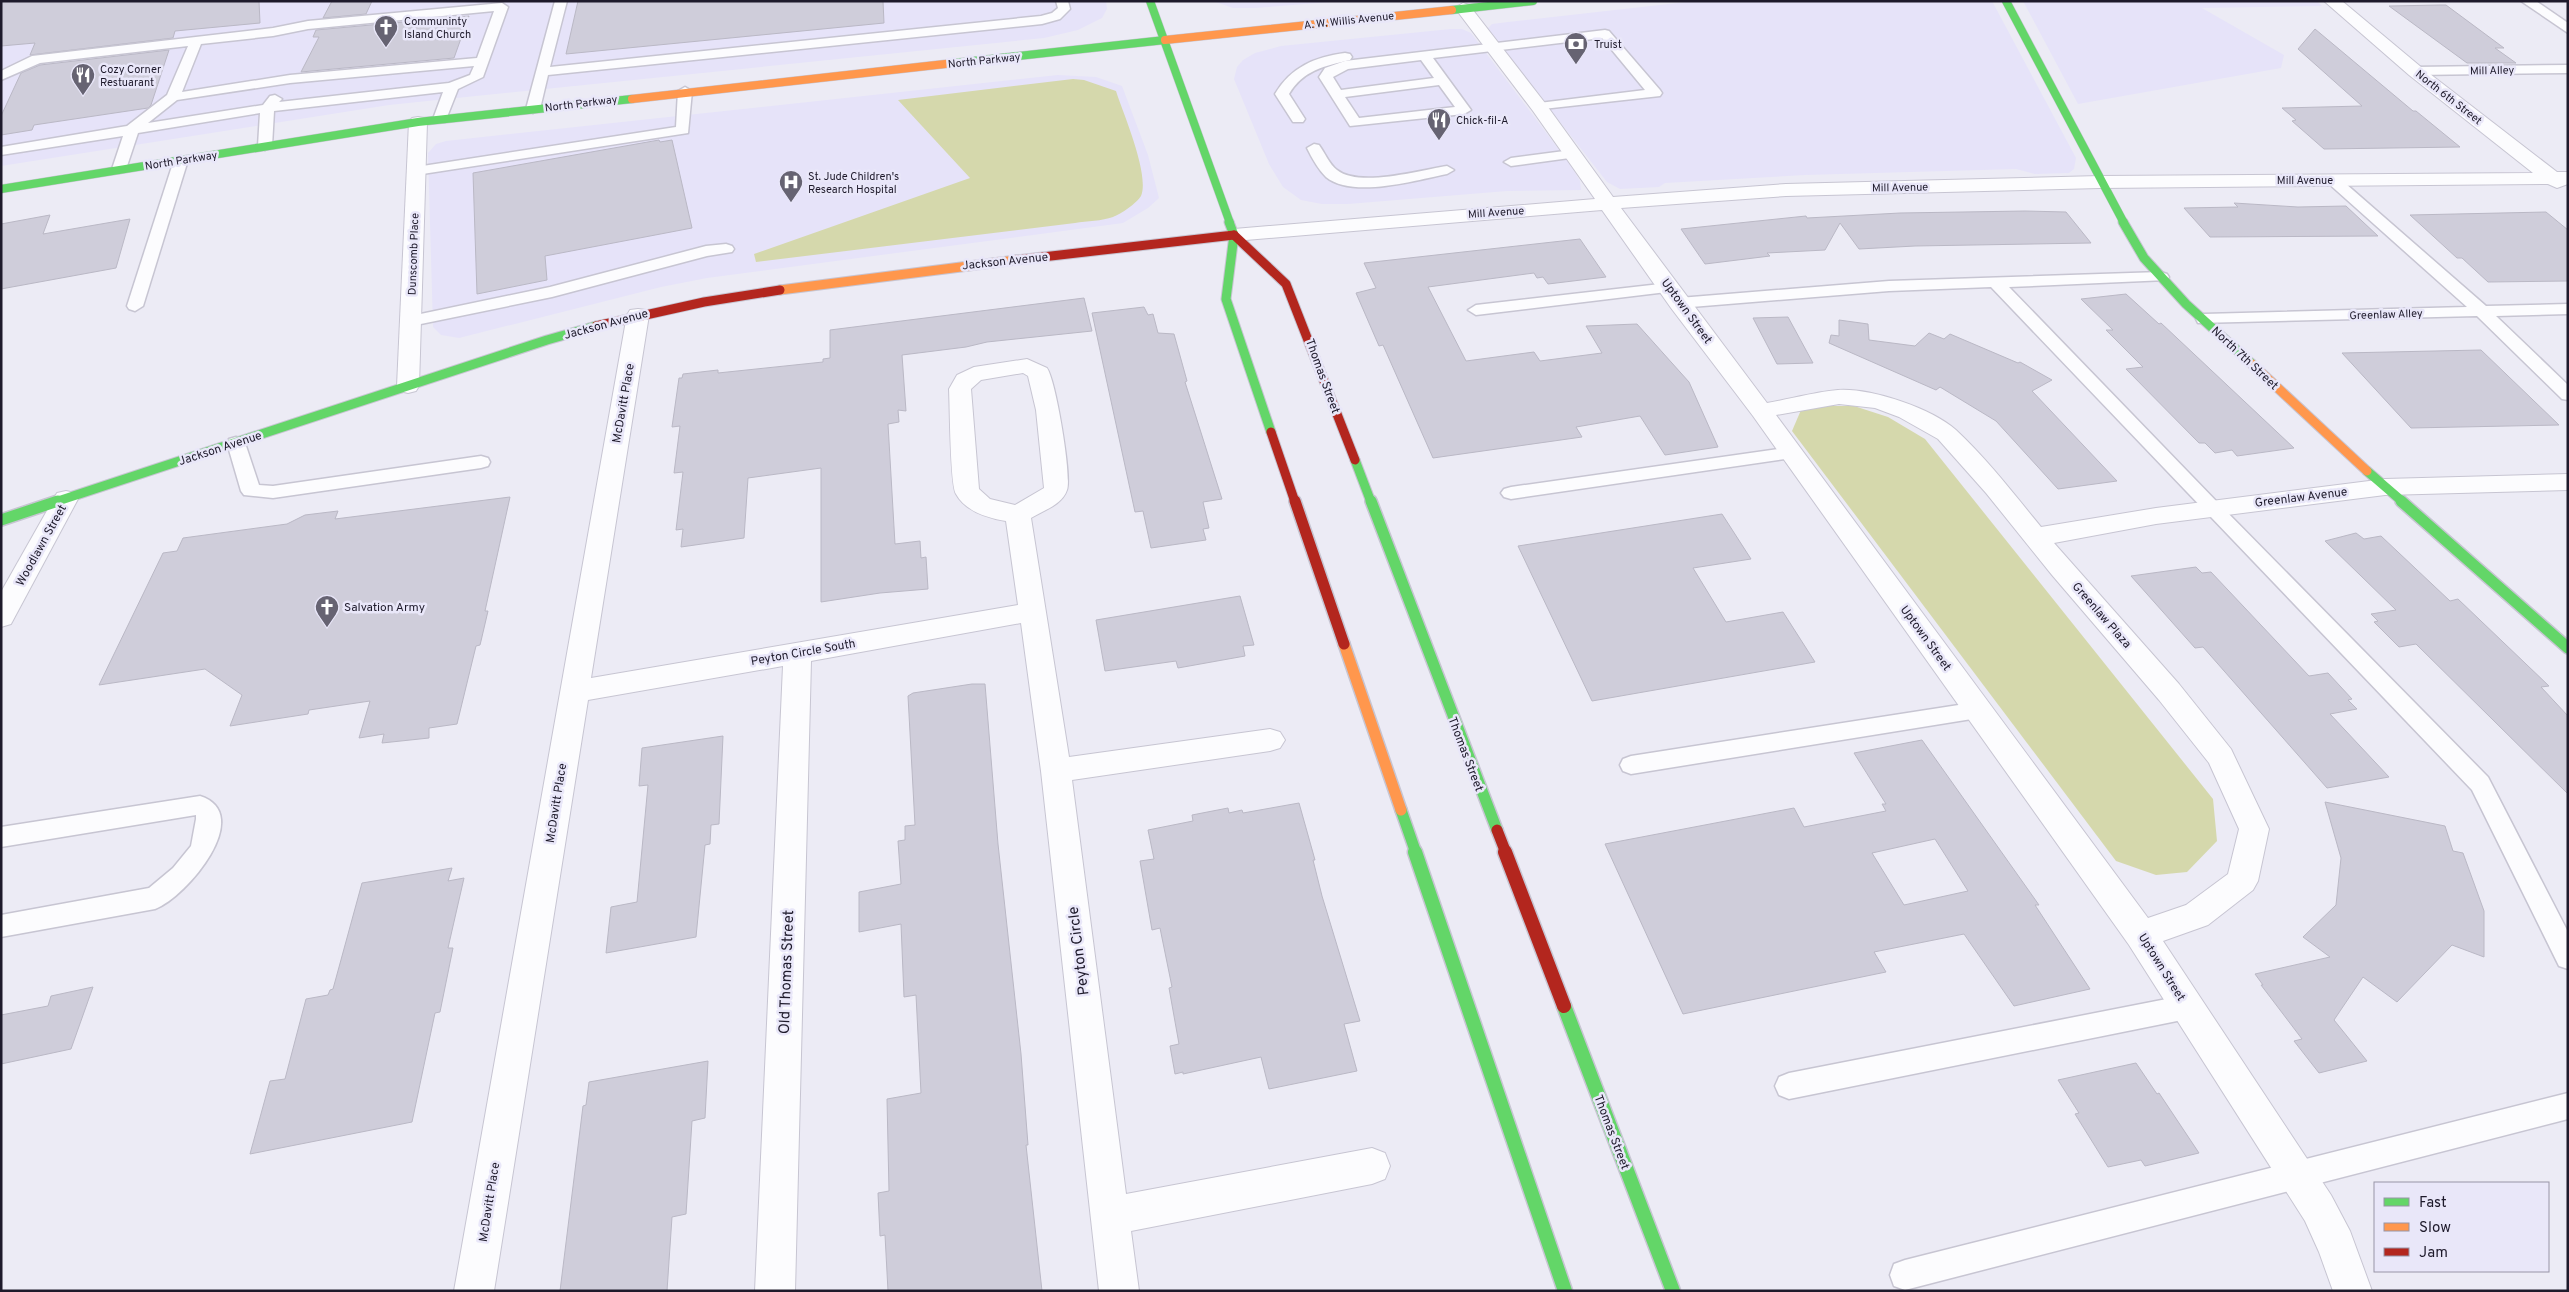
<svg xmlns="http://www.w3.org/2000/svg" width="2569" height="1292" viewBox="0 0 2569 1292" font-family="Overpass,sans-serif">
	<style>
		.built { fill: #e6e3f9 }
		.green { fill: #d5d8ac }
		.building { fill: #cfcdda; stroke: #bab8c5; fill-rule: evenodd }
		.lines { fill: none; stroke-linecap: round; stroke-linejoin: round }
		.lane-casing { stroke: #c7c5d2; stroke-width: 3 }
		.street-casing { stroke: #c7c5d2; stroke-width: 2 }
		.fast-far3-casing { stroke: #c7c5d2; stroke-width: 9 }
		.fast-far2-casing { stroke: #c7c5d2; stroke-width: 11 }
		.fast-far1-casing { stroke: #c7c5d2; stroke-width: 14 }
		.fast-casing { stroke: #c7c5d2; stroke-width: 17 }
		.slow-far2-casing { stroke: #c7c5d2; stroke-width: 9 }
		.slow-far1-casing { stroke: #c7c5d2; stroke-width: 11 }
		.slow-casing { stroke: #c7c5d2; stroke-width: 14 }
		.jam-far2-casing { stroke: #c7c5d2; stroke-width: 11 }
		.jam-far1-casing { stroke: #c7c5d2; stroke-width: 14 }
		.jam-casing { stroke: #c7c5d2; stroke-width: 17 }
		.lane { fill: #fcfcfe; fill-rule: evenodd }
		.street { fill: #fcfcfe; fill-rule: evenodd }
		.fast-far3 { stroke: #63d668; stroke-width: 8 }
		.fast-far2 { stroke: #63d668; stroke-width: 9 }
		.fast-far1 { stroke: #63d668; stroke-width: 11 }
		.fast { stroke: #63d668; stroke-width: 14 }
		.slow-far2 { stroke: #ff974d; stroke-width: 8 }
		.slow-far1 { stroke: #ff974d; stroke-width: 9 }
		.slow { stroke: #ff974d; stroke-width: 11 }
		.jam-far2 { stroke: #b3261e; stroke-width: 9 }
		.jam-far1 { stroke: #b3261e; stroke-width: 11 }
		.jam { stroke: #b3261e; stroke-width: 14 }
		.labels { text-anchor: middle; stroke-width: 5; stroke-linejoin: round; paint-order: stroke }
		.far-street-label { font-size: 11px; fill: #1e1a2b; stroke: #e9e7f9 }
		.far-poi-label { font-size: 11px; fill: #1e1a2b; stroke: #e9e7f9; text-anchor: start }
		.street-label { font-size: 12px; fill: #1e1a2b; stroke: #e9e7f9 }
		.poi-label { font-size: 12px; fill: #1e1a2b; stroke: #e9e7f9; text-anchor: start }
		.near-street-label { font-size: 15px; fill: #1e1a2b; stroke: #e9e7f9 }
	</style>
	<rect width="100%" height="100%" fill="#ecebf5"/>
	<g class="built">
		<path d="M1,1H1106L1107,9L1102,18L1078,30L1044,38L389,105L1,166Z"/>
		<path d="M1213,1H1343L1255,8H1233Z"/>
		<path d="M1695,1H1992L2076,158L2074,169L2069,173L2035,174L2016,169L1805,175L1665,183L1659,187L1620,189L1607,182L1487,29L1492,24L1508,22Z"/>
		<path d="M2023,1H2317L2322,6L2202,8L2284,55L2281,68L2078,104Z"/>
		<path d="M1451,29H1462L1471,33L1569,163L1580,181L1581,190L1507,191L1348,204H1322L1301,200L1283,187L1269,164L1234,79L1237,67L1243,60L1255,53L1281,46Z"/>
		<path d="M1058,75L1096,77L1122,86L1148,155L1159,198L1148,208L1123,223L707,278L661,287L459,338L441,335L433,327L428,153L436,144L446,141Z"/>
	</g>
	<g class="green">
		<path d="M1073,79L1084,80L1116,91C1123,113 1150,175 1141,196C1137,203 1121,214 1113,217C1102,221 1087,221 1075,223L756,262L754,254L970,178L898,100Z"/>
		<path d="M1827,406H1854L1888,417L1925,439L2213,799L2217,841L2187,872L2156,875L2116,861L1792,431L1801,410Z"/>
	</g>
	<g class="building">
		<path d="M1,1H259L260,23L175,31L173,38L30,55L35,43L1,46Z"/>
		<path d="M332,1H372L366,14L323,18Z"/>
		<path d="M578,1H883L884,23L566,54Z"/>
		<path d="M2440,5H2446L2504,48H2495L2516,63H2467L2389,6Z"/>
		<path d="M469,16L454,58L301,72L319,37H313L316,30Z"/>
		<path d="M2315,29L2413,111H2416L2460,147L2324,149L2292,121L2296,120L2282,108L2362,106L2298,49Z"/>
		<path d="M169,50L151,105L148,108L34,125L32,130L1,135V116L21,73L40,65Z"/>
		<path d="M659,140L660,142L672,140L692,228L545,256L547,280L477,294L473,173Z"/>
		<path d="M2234,203L2298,207L2346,206L2378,236L2210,237L2184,208L2238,207Z"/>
		<path d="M2025,211L2066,212L2091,243L1915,246L1859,249L1840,223L1825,250L1767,253L1770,256L1705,264L1681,229L1806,216L1807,218L1900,213Z"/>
		<path d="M2546,212L2568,230V281L2488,282L2462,258H2457L2410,215Z"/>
		<path d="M50,215L43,234L130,219L116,268L1,289V224Z"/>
		<path d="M1580,239L1606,277L1548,284L1543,277L1537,278L1534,273L1428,287L1466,361L1534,352L1540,361L1602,353L1586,326L1637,324L1689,382L1718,447L1665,455L1640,416L1576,427L1582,437L1433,458L1383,345L1379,346L1356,293L1376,288L1364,263Z"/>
		<path d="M2126,294L2159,324L2161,323L2294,448L2237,456L2232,450L2215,453L2205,443H2199L2126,369L2143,367L2106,330H2113L2081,299Z"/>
		<path d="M1084,298L1092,331L987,342L966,347L902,355L906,411L898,410L899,422L888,424L895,544L920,541L921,558L926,557L928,589L880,593L821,602V468L748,478L744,538L681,547L683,529L676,530L683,472L674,473L680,426L672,427L679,378H682L683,374L718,370V373L823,362V359L830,358V330Z"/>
		<path d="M1144,307L1148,315L1153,314L1158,333L1174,334L1187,381L1185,382L1222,499L1203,502L1209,528L1203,529L1206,540L1151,548L1143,511L1135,512L1092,313Z"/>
		<path d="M1788,317L1813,363L1777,364L1753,318Z"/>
		<path d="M1839,320L1868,324L1869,340L1915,346L1929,333L1944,339L1950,334L2018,363L2020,362L2052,380L2032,391L2117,481L2058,489L1996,421L1940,387L1936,390L1829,343L1831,335L1839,336Z"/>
		<path d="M2481,350L2559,425L2411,428L2342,353Z"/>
		<path d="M510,497L485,611H488L481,641L480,645L476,646L457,724L429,728V738L382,743L384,734L359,738L370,701L309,710L308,714L230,726L242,695L205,669L99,685L163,553L177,551L183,538L287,524L305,515L338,511L335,519Z"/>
		<path d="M1722,514L1751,559L1693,568L1726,622L1783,612L1815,662L1592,701L1518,546Z"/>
		<path d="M2356,533L2364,539L2381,536L2450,601L2458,599L2549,686L2541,687L2568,716V794L2416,644L2399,647L2374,622L2378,621L2371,614L2396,610L2325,541Z"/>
		<path d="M2196,567L2202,573L2211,572L2309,676L2328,673L2352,699L2348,700L2357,709L2330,714L2389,777L2327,788L2203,647L2195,648L2131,576Z"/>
		<path d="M1240,596L1254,645L1243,646L1245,656L1178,668L1176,661L1105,671L1096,620Z"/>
		<path d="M972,684H985L998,844L1021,1054L1028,1145H1026L1042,1291H888L885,1235L880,1236L878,1193L889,1191L887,1099L921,1093L916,995L904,997L901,924L859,932V892L901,884L898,841L905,840V826L915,825L908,696L913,693Z"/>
		<path d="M723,736L719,824L711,825L710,844L705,845L696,937L606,953L611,907L637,902L648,785L639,786L642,748Z"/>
		<path d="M1922,740L2039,905H2035L2090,989L2014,1006L1964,934L1874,952L1886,972L1683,1014L1605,844L1794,808L1804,827L1886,811L1882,804H1886L1854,753ZM1935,839L1968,891L1904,905L1872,853Z"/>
		<path d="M2325,802L2445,826L2453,851L2463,853L2484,911V957L2452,945L2397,1002L2363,977L2334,1020L2367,1061L2319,1073L2294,1041L2302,1039L2261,985H2263L2255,974L2330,957L2303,937L2336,905L2341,858Z"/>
		<path d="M1299,803L1315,860H1313L1322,896L1360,1021L1344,1024L1357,1071L1269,1089L1261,1057L1183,1074V1072L1175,1074L1170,1046L1179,1044L1169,988L1172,987L1160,928L1152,930L1140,861L1154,859L1148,830L1193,821L1192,815L1228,808L1229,813L1242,810L1243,813Z"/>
		<path d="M452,868L448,881L464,878L448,948H453L440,1012L435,1013L412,1122L250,1154L270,1081L285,1079L306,999L328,995L330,990L333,989L362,883Z"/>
		<path d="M93,987L71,1049L1,1064V1015L48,1006L51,996Z"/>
		<path d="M708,1061L705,1118L692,1121L686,1214L672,1217L667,1291H560L583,1106L586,1105L589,1082Z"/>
		<path d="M2136,1063L2157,1094L2159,1093L2199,1153L2145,1166L2141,1160L2108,1167L2075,1114L2079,1113L2058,1080Z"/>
	</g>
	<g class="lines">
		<g class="lane-casing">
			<g id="lane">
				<path d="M555,1H567L550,67L1041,16L1052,13L1058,8L1056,1H1068L1070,9L1060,19L1042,24L548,75L540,109L533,113L526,109Z"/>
				<path d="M2521,1H2536L2568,23V33Z"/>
				<path d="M502,3L508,7L483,77L458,89L445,122H435L433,119L443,92L274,111L272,146L265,150L258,146L260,113L138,133L126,169L119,173L112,169L123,136L1,155V147L127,126L167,95L188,46L40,63L1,80V71L32,56L273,28L308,21ZM494,11L477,58L290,75L182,92L201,44L273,36L308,29ZM474,66L470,75L449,83L279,102L282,99L275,95L270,96L263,105L148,123L177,100L290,83Z"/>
				<path d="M1605,30L1609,31L1660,90L1662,93L1660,96L1534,110L1532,107L1539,103L1645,90L1602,38L1433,58L1471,110L1464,114L1350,126L1319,77L1325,68L1345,61ZM1421,60L1434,78L1341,90L1333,77L1348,69ZM1439,85L1455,107L1359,118L1345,97Z"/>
				<path d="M1345,53L1350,54L1352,57L1350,60C1325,66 1303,70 1289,94L1305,119L1303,122H1293L1275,94C1291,67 1315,57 1345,53Z"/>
				<path d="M2568,65V73L2415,75L2408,71L2415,67Z"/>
				<path d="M685,87L692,91L688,133L416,175L409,171L416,167L676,127L678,91Z"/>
				<path d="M1314,144L1319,145C1325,153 1329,164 1337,170C1359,188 1421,170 1447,166L1454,170L1447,174C1416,180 1353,199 1326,177C1318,169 1312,158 1307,148Z"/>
				<path d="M1572,150L1579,154L1577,157L1511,166L1504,162L1511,158Z"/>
				<path d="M181,156L188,160L143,306L135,311L129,309L127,306L174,160Z"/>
				<path d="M2333,176L2338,177L2486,306L2568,304V314L2496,316L2568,385V400L2562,399L2477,316L2198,323L2196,319L2198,315L2204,314L2467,307L2328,183L2326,180L2328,177Z"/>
				<path d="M726,244L732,246L734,249L732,252L707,256L552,297L411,326L403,321L411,316L550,287L706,246Z"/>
				<path d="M2161,272L2167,274L2169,277L2167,280L2009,287L2219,504L2488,777L2568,932V969L2559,966L2472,790L1991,287L1889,291L1679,308L1671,303L1679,298L1889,281Z"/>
				<path d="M1669,283L1677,288L1675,291L1476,315L1468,310L1476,305Z"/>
				<path d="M236,437L243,439L245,443L259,485L273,486L481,456L488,458L490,462L488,466L481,468L273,498L244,495L241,491L227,443L229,439Z"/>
				<path d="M1792,447L1799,449L1801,453L1799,457L1511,499L1504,497L1501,493L1504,489L1511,487Z"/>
				<path d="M1978,702L1986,704L1989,710L1986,716L1978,718L1631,774L1623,771L1620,765L1623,759L1631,756Z"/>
				<path d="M200,796C256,814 187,897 155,909L1,937V915L149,888L173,868L191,846L196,819V815L1,847V827Z"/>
				<path d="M2187,995L2196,999L2200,1007L2196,1015L2187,1019L1789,1099L1779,1095L1775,1086L1779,1077L1789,1073Z"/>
				<path d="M2568,1093V1119L1905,1290L1894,1286L1890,1275L1894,1264L1905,1260Z"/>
			</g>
		</g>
		<g class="street-casing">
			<g id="street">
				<path d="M2324,1H2342L2421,67L2557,172H2568V184L2557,188L2548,184L2100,188L1786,196L1621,208L1767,403C1790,399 1815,392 1838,390C1871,388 1931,408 1956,430C1987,459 2014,494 2041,527L2156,508L2385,479L2568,474V490L2385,495L2156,524L2054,543L2179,684L2231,749L2269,829L2258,881L2253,890L2208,925L2163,941L2331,1195L2350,1231L2372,1291H2333L2319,1252L2305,1221L2129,945L1753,416L1671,308L1602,210L1234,241L1227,239L1224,235L1227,231L1234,229L1595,199L1533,111L1455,8L1463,3L1469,5L1545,103L1613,197L1786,184L2100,176L2533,173L2409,75ZM1839,404L1875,408L1899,417L1938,439L1986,493L2052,575L2159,700L2209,763L2239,829L2228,874L2186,905L2148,918L1776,415Z"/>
				<path d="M418,117L424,118L427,122L419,386L416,391L408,393L400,391L397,386L409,122L412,118Z"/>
				<path d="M638,309L646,310L649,315L591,678L1018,605L1006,521C988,518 966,512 956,494C950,484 950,407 949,389L957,375L974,367L1027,359L1047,368C1056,381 1072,477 1067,490C1062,505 1044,510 1031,518L1069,757L1270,729L1280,732L1285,740L1280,748L1270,751L1072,780L1126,1194L1372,1148L1385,1153L1390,1166L1385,1179L1372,1184L1131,1231L1139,1291H1099L1041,771L1021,623L811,661L795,1291H755L783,666L588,700L494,1291H454L627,315L630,310ZM1023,373L1028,376L1036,410L1044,488L1015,505L990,499L979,489L971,389L981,380Z"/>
				<path d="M66,491L75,493L78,499L11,624L1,627V592L57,493Z"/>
			</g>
		</g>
		<g class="fast-far3-casing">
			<g id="fast-far3">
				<path d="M1150,1L1230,223"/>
				<path d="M2006,1L2124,223"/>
				<path d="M1452,10L1533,1"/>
				<path d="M954,63L1165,40"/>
				<path d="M1,189L418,122L632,99"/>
			</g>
		</g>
		<g class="fast-far2-casing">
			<g id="fast-far2">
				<path d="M1229,222L1234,235L1226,299L1271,432"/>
				<path d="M2123,222L2144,258L2186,304L2252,364"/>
				<path d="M1355,460L1371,502"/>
				<path d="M2367,471L2403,502"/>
				<path d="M55,502L547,340L596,326"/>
			</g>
		</g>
		<g class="fast-far1-casing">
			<g id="fast-far1">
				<path d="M1371,501L1497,830"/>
				<path d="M2401,501L2568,648"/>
				<path d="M1,520L58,501"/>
				<path d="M1401,810L1416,853"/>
			</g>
		</g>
		<g class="fast-casing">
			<g id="fast">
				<path d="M1415,852L1565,1291"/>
				<path d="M1564,1006L1673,1291"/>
			</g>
		</g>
		<g class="slow-far2-casing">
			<g id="slow-far2">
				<path d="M1165,40L1452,10"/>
				<path d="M632,99L954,63"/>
			</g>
		</g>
		<g class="slow-far1-casing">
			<g id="slow-far1">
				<path d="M780,290L1016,260"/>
				<path d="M2252,364L2367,471"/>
			</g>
		</g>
		<g class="slow-casing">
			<path id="slow" d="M1344,644L1401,810"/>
		</g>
		<g class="jam-far2-casing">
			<g id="jam-far2">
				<path d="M1234,235L1286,284L1355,460"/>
				<path d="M1016,260L1234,235"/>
				<path d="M596,326L704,302L780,290"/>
				<path d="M1271,432L1295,502"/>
			</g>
		</g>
		<g class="jam-far1-casing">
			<g id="jam-far1">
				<path d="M1295,501L1344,644"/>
				<path d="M1497,830L1506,853"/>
			</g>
		</g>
		<g class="jam-casing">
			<path id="jam" d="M1505,852L1564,1006"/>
		</g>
		<use href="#lane" class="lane"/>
		<use href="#street" class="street"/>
		<use href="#fast-far3" class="fast-far3"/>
		<use href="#fast-far2" class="fast-far2"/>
		<use href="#fast-far1" class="fast-far1"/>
		<use href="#fast" class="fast"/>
		<use href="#slow-far2" class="slow-far2"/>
		<use href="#slow-far1" class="slow-far1"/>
		<use href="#slow" class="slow"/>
		<use href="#jam-far2" class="jam-far2"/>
		<use href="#jam-far1" class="jam-far1"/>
		<use href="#jam" class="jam"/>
	</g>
	<defs>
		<g id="church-pin" transform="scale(1.25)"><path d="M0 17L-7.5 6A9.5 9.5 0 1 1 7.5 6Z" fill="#666372" stroke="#e9e7f9"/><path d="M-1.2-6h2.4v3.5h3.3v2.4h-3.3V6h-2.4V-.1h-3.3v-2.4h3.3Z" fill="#fff"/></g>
		<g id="bank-pin" transform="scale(1.25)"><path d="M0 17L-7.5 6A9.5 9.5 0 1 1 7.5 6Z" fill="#666372" stroke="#e9e7f9"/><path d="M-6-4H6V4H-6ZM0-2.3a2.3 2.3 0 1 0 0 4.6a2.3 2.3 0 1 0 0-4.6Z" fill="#fff"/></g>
		<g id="restaurant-pin" transform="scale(1.25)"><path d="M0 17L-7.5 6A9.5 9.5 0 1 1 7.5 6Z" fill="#666372" stroke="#e9e7f9"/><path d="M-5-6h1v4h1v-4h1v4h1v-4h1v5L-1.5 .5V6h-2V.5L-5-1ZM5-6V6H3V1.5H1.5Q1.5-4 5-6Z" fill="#fff"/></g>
		<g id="hospital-pin" transform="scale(1.25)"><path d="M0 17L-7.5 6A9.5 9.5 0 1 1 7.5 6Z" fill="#666372" stroke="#e9e7f9"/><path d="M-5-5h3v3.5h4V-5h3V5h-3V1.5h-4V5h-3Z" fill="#fff"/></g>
	</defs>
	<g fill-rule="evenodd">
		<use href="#church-pin" x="386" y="27"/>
		<use href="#bank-pin" x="1576" y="44"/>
		<use href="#restaurant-pin" x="83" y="75"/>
		<use href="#restaurant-pin" x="1439" y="120"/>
		<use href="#hospital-pin" x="791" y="182"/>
		<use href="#church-pin" x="327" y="607"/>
	</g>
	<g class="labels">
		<g class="far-street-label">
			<text transform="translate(1349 20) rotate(-6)" y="4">A. W. Willis Avenue</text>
			<text transform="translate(984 60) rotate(-6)" y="4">North Parkway</text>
			<text transform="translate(2492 70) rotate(-1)" y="4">Mill Alley</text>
			<text transform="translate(2449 97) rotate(38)" y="4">North 6th Street</text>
			<text transform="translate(581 103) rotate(-7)" y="4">North Parkway</text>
			<text transform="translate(181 160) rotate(-9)" y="4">North Parkway</text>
			<text x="2305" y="184">Mill Avenue</text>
			<text transform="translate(1900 187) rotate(-1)" y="4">Mill Avenue</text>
			<text transform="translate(1496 212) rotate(-4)" y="4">Mill Avenue</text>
			<text transform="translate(413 254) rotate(-88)" y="4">Dunscomb Place</text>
			<text transform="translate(2386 314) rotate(-2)" y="4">Greenlaw Alley</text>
		</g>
		<g class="far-poi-label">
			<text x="404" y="25">Communinty<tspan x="404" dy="13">Island Church</tspan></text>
			<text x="1594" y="48">Truist</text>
			<text x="100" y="73">Cozy Corner<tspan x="100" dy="13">Restuarant</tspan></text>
			<text x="1456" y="124">Chick-fil-A</text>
			<text x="808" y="180">St. Jude Children's<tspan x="808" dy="13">Research Hospital</tspan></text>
		</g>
		<g class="street-label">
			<text transform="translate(1005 261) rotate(-6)" y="4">Jackson Avenue</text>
			<text transform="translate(1687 311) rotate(54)" y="4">Uptown Street</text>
			<text transform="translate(606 324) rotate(-15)" y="4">Jackson Avenue</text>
			<text transform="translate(2245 358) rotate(43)" y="4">North 7th Street</text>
			<text transform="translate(1323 376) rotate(70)" y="4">Thomas Street</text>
			<text transform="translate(623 403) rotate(-80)" y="4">McDavitt Place</text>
			<text transform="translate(220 448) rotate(-18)" y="4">Jackson Avenue</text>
			<text transform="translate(2301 497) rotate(-7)" y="4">Greenlaw Avenue</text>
			<text transform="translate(41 545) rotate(-61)" y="4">Woodlawn Street</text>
			<text transform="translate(2102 615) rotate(49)" y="4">Greenlaw Plaza</text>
			<text transform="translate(1926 638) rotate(54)" y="4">Uptown Street</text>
			<text transform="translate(803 652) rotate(-10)" y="4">Peyton Circle South</text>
			<text transform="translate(1466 754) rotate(69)" y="4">Thomas Street</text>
			<text transform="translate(556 803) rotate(-81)" y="4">McDavitt Place</text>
			<text transform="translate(2162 967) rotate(58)" y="4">Uptown Street</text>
			<text transform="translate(1612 1132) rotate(69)" y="4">Thomas Street</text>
			<text transform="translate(489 1202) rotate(-81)" y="4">McDavitt Place</text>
		</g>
		<g class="poi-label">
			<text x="344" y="611">Salvation Army</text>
		</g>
		<g class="near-street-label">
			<text transform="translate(1078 951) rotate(-97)" y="5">Peyton Circle</text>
			<text transform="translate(786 972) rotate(-88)" y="5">Old Thomas Street</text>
		</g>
	</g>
	<rect width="2569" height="1292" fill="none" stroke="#1e1a2b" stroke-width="5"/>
	<rect x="2374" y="1182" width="175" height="90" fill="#e9e7f9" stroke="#9895a7"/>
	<rect x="2384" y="1198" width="25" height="8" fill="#63d668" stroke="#9895a7"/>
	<text x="2419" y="1207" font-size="15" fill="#1e1a2b">Fast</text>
	<rect x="2384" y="1223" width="25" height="8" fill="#ff974d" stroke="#9895a7"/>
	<text x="2419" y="1232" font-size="15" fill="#1e1a2b">Slow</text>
	<rect x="2384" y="1248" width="25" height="8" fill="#b3261e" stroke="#9895a7"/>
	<text x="2419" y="1257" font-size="15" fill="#1e1a2b">Jam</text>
</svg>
